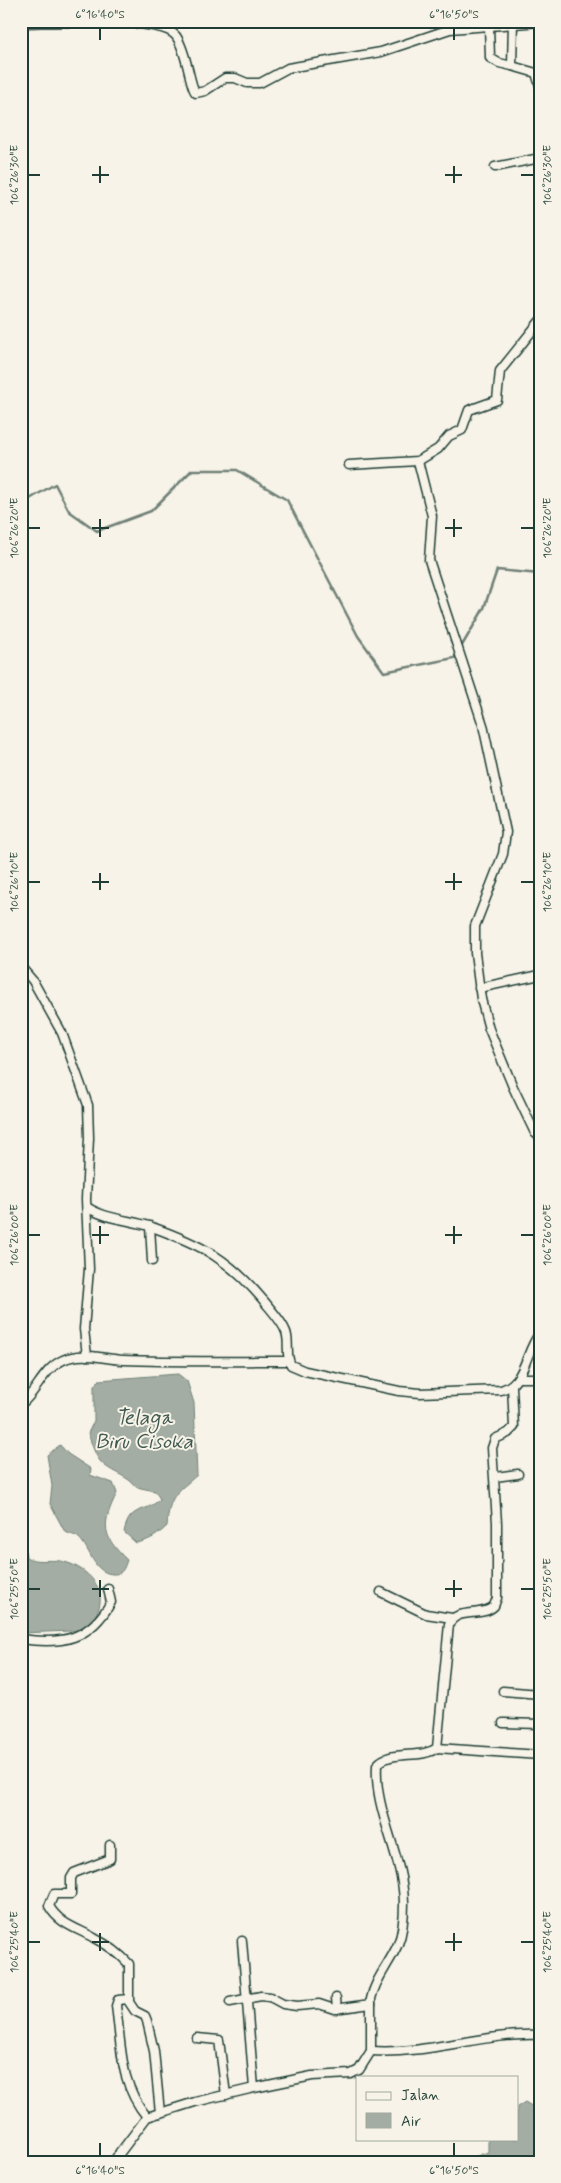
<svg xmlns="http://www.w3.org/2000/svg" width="561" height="2183" viewBox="0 0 561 2183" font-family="Mynerve,sans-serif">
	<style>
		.water { fill: #a4ada3; stroke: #6f8077 }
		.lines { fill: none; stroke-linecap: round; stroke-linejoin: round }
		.stream { stroke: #6f8077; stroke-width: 2.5 }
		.minor-casing { stroke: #1f3d34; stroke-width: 11 }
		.minor { stroke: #f7f3e8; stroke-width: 8 }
		.ticks { fill: none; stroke: #1f3d34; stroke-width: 2 }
		.labels { text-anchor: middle; stroke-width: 4; stroke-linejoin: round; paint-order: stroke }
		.water-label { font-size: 21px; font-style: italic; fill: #405950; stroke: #f7f3e8 }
		.neatline { fill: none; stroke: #1f3d34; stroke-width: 2 }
		.ticks-label { font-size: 12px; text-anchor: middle; fill: #1f3d34 }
	</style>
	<rect width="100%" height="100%" fill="#f7f3e8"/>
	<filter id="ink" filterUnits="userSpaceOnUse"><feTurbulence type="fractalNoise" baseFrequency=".02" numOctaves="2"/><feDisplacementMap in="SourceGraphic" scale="10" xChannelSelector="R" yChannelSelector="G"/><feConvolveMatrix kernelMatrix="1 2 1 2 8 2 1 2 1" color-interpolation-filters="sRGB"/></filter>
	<g filter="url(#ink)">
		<g class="water">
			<path d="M178,1374L187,1381L194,1403L197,1475C175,1494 169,1496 167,1526C158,1535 149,1541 136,1543L124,1532C130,1504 144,1515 160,1499L155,1491L136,1487C128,1476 115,1474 104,1465C95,1458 92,1444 88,1433L94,1421V1386L99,1380Z"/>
			<path d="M60,1445L68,1454L91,1469L90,1475L113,1483L117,1493C101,1525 102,1536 127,1560C124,1568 123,1575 112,1574C93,1572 91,1550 79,1538C76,1535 69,1534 65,1532L50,1504L52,1486L47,1455Z"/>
			<path d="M21,1529L24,1536L26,1557C35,1563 49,1559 60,1561C79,1564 103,1581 100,1603C99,1612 92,1621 88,1628L71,1631L21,1633Z"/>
			<path d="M525,2102L540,2111V2162H474V2157L488,2152V2139H517V2107Z"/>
		</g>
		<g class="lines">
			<g class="stream">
				<path d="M21,508L28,500L55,484L69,511L97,531L151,511L192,470H237L287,500L358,636L384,672L454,658L457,654"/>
				<path d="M460,649L484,608L497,570L540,574"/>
			</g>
			<g class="minor-casing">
				<g id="minor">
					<path d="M513,21L512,66L536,73L540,86"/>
					<path d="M21,23C50,23 160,16 176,36C187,51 190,88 196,93L205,91L225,78H235L247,83H260L288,68L381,52L450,29L540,22"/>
					<path d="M489,25L490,58L499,63L512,66"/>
					<path d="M495,167L540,158"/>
					<path d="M540,321L500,371L497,400L469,410L462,430L449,436L438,449L418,461L432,516L429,560L483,725L506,832L503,854L475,926V953L481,999L489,1029L513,1087L535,1133L540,1137"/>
					<path d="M349,465L418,461"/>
					<path d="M21,967L33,981L62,1033L88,1105L89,1138L86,1199L89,1269L84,1329L87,1356"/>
					<path d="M479,988L540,975"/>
					<path d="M87,1207C104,1219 132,1220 152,1227C202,1245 229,1259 264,1301C271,1310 282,1321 286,1332C290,1343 285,1355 291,1365L305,1371L399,1391L420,1393L501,1390C526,1383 525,1351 540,1333"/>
					<path d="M150,1226L152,1261"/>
					<path d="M518,1378H540"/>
					<path d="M21,1404C37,1392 43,1369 63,1360C81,1351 104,1359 123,1360C178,1362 233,1361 288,1361"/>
					<path d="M495,1477L518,1474"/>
					<path d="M381,1592L426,1614L452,1618"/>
					<path d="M21,1639C62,1645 90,1640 111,1602L108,1589"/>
					<path d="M503,1691L540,1694"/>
					<path d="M503,1723L540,1724"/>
					<path d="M437,1748L540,1755"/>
					<path d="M110,1845V1859L74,1873L71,1878V1894H54L49,1906C59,1924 77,1928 94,1938C106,1944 120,1954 129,1964V2002L135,2011L145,2016L147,2021L154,2051L160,2113"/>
					<path d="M242,1941L254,2088"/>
					<path d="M336,1998L337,2009"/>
					<path d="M128,1999L118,2000L116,2006C122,2048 119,2083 147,2117"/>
					<path d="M230,2002L261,1996L270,1997L283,2004L297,2006L319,2004L334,2009L371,2004"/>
					<path d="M197,2038L219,2040L226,2095"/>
					<path d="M371,2051C430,2055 484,2032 540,2035"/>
					<path d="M113,2162L147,2117L195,2102L254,2088L312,2076L351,2074L359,2070L371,2051V1999C375,1979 390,1963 398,1944C403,1932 404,1916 404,1903C403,1855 374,1812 377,1765C390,1749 420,1760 437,1748L449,1624C457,1607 482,1618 494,1606L497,1598V1523L492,1448L495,1439L508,1433L514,1427L512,1386"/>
				</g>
			</g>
			<use href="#minor" class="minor"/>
		</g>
	</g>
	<path class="ticks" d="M100,28V40M454,28V40M100,166V183M454,166V183M28,175H40M92,175H109M445,175H462M521,175H534M100,519V537M454,519V537M28,528H40M92,528H109M445,528H462M521,528H534M100,873V890M454,873V890M28,882H40M92,882H109M445,882H462M521,882H534M100,1226V1244M454,1226V1244M28,1235H40M92,1235H109M445,1235H462M521,1235H534M100,1580V1597M454,1580V1597M28,1589H40M92,1589H109M445,1589H462M521,1589H534M100,1933V1951M454,1933V1951M28,1942H40M92,1942H109M445,1942H462M521,1942H534M100,2143V2156M454,2143V2156"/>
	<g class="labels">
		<g class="water-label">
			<text x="144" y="1424">Telaga<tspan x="144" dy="24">Biru Cisoka</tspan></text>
		</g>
	</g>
	<rect width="561" height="2183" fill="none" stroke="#f7f3e8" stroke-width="55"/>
	<rect x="356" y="2076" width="162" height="65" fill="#f7f3e8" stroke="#a1aaa0"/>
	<rect x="366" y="2092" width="25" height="8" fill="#f7f3e8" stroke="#a1aaa0"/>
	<text x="401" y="2100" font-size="15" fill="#1f3d34">Jalan</text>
	<rect x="366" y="2113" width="25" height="15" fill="#a4ada3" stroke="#a1aaa0"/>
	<text x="401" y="2126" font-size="15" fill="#1f3d34">Air</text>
	<rect x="28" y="28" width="506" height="2128" class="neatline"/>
	<g class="ticks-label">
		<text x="100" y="18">6°16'40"S</text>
		<text x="454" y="18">6°16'50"S</text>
		<text transform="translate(547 175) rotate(-90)" y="4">106°26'30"E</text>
		<text transform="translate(14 175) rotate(-90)" y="4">106°26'30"E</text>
		<text transform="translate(547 528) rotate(-90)" y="4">106°26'20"E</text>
		<text transform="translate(14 528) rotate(-90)" y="4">106°26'20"E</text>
		<text transform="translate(547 882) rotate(-90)" y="4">106°26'10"E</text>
		<text transform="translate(14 882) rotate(-90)" y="4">106°26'10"E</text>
		<text transform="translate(547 1235) rotate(-90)" y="4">106°26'00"E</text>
		<text transform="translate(14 1235) rotate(-90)" y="4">106°26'00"E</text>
		<text transform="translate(547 1589) rotate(-90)" y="4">106°25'50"E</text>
		<text transform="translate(14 1589) rotate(-90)" y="4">106°25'50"E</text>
		<text transform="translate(14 1942) rotate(-90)" y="4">106°25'40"E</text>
		<text transform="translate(547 1942) rotate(-90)" y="4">106°25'40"E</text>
		<text x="100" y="2174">6°16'40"S</text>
		<text x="454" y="2174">6°16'50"S</text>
	</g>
</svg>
